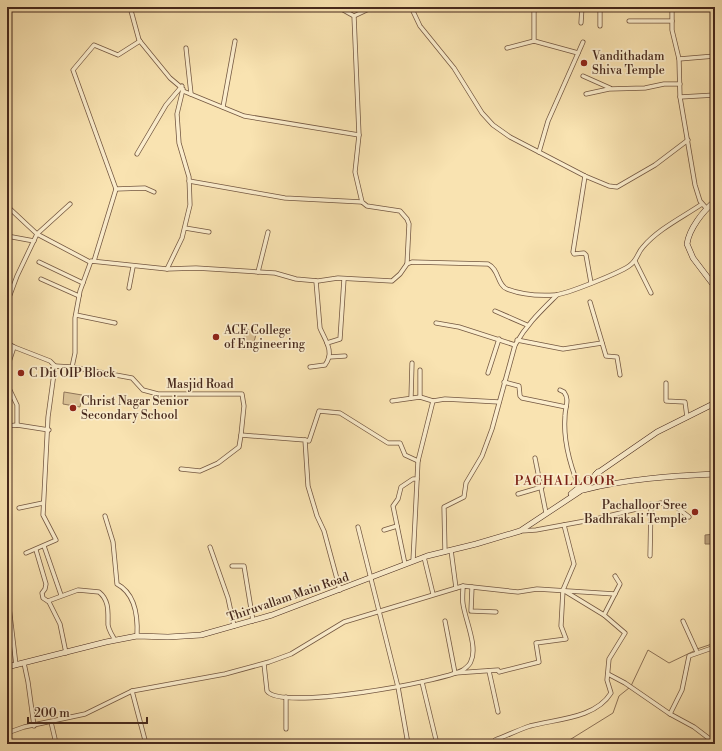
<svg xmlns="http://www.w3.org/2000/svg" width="722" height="751" viewBox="0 0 722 751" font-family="'Libre Bodoni',serif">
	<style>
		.green { fill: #dbc398; stroke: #90765a }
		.water { fill: #bca37e; stroke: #8d7257 }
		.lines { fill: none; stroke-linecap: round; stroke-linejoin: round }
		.stream { stroke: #8d7257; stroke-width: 1 }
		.street-casing { stroke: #735741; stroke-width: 5 }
		.secondary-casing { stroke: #46281c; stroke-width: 6 }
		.street { stroke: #fbedcc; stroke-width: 3.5 }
		.secondary { stroke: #fbedcc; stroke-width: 5 }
		.poi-dot { fill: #8f2418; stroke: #fbedcc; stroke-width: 1.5 }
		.labels { text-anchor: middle; stroke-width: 3.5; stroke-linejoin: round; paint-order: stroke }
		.poi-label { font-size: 12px; fill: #46281c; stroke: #fbedcc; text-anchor: start }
		.street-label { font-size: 12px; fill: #46281c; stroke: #fbedcc }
		.neighbourhood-label { font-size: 13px; letter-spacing: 1px; fill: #7a1f14; stroke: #fbedcc }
	</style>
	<rect width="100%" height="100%" fill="#f9e3b1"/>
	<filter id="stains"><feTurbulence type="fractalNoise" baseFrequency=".005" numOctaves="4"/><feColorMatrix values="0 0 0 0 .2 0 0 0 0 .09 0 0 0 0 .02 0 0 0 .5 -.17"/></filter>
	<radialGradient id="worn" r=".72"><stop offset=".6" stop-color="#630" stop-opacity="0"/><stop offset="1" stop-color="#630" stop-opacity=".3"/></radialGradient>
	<g class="green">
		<path d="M246,329L257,331L252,349H241Z"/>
		<path d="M64,392L82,395L80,407L63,404Z"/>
	</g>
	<path class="water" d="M715,534V544H705V535Z"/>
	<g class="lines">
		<g class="stream">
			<path d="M697,649L715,643"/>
			<path d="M631,686L648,650L669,663L694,651"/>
			<path d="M563,744L613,713L619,696L629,688"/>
		</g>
		<g class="street-casing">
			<g id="street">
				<path d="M130,7L139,40L170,78L183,89L177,114L179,143L189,177L190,205L182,238L167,269"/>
				<path d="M338,7L354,16L359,135"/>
				<path d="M411,7L420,26L454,68L482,113L493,125L510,137L585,176L609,186L617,187L655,165L688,140"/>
				<path d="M534,7V41L578,53"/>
				<path d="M600,7V26"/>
				<path d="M672,7V30L679,59L680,97L695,185L700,201L707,209"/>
				<path d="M354,16L373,7"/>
				<path d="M629,21H672"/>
				<path d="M581,23L582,7"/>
				<path d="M186,48L191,94"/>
				<path d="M507,48L534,41"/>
				<path d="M679,59L715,56"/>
				<path d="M583,76L610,88"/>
				<path d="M586,94L609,89L645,88L664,84H680"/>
				<path d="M680,97L715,95"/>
				<path d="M223,107L235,41"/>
				<path d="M539,152L548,121L583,42"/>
				<path d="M137,154L166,105L182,86"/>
				<path d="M585,176L573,252L574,254L584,253L586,255L591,283"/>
				<path d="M189,181L285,198L362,202"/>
				<path d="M116,189L145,188L154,192"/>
				<path d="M7,206L37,234L90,262"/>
				<path d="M185,228L209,232"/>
				<path d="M7,236L34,241"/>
				<path d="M94,261L116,189L73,70L94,45L118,55L140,41"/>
				<path d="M635,261L651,293"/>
				<path d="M39,262L83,283"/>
				<path d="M407,264L412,262L488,264C499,269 497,285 507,289C522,295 539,296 555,295C567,294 619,273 629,266C638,260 637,253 643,247C658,229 683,217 702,204"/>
				<path d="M258,272L268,232"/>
				<path d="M41,279L79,296"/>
				<path d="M129,288L133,267"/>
				<path d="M590,302L606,356L617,357L620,375"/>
				<path d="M7,303L17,276L37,234L70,204"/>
				<path d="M495,311L527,325"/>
				<path d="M76,315L115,323"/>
				<path d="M436,323L459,327L515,345"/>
				<path d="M517,340L563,349L602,343"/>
				<path d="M7,343L14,347"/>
				<path d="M327,343L340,339L344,279"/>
				<path d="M329,357L345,356"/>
				<path d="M72,367L132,378L143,390L158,394H242L244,406L241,435L305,440L308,486L317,516L324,531L340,590"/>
				<path d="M310,367L325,365C335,352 325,340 320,328L316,281"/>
				<path d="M7,368L14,347L50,361L55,366"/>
				<path d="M488,373L499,339"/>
				<path d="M504,382L519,386L520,396L522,398L566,407"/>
				<path d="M666,383V401L685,402L687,417"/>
				<path d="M7,384L17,405V425"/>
				<path d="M560,390L564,392C570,400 565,407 565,416C563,440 570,465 579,487"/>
				<path d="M420,397V370"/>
				<path d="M411,398L412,363"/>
				<path d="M392,401L420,397L433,401"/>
				<path d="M7,426L17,425L49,430"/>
				<path d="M305,440L309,441L319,411L340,413L388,443H400L405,455L418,461"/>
				<path d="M535,458L546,513"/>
				<path d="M181,469L200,471L218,463L239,447L241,435"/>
				<path d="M518,494L542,487"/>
				<path d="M19,508L43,503"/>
				<path d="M105,516L113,542L117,584C136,594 138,617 137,636"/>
				<path d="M358,527L398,687L408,744"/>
				<path d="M384,530L397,526"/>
				<path d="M521,531L536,530L596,519L661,503L675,506L689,517"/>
				<path d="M44,546L61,595"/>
				<path d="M210,547L228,598L234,626"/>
				<path d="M36,550L46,584L45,589L42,593L43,598L49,602L60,624L66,653"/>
				<path d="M451,550L456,588"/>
				<path d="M445,552L444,507L464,497L466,483L482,456L492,429L515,345C527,324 540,312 557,295"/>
				<path d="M26,553L56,540L43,515L48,417L55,366L72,367L75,353V318L80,291L91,261L167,269L196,268L275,273L296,279L318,281L338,278L392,281L400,274L407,264L409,224L407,219L400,211L367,206L362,202L355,172L359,135L244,116L183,91"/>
				<path d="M650,556L651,504"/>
				<path d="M424,557L433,594"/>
				<path d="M413,561L418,461L433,401L445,399L499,402"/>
				<path d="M405,564L393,506L398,499L401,487L413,479H417"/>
				<path d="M232,566H244L253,621"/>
				<path d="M472,587L471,611L496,612"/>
				<path d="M7,590L16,665"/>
				<path d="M48,601L78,590L99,592C109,600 108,611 108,622C107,628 112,635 115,640"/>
				<path d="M604,615L620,584L615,576"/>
				<path d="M445,621L455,673L498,670L499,672L539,662L536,643L566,639L561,626L563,590"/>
				<path d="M683,621L697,652"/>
				<path d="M24,663L28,682L34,726"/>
				<path d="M264,664L267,691C280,711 441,682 463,670C467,667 470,665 471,661C478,647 465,619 463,604C462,599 463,592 463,586L518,592L537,589L615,594"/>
				<path d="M489,671L498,712"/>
				<path d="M608,674L625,683L670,714L694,727L715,743"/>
				<path d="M422,682L437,744"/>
				<path d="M132,691L146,744"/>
				<path d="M670,714L682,690L689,656L715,647"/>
				<path d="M51,722L55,739L52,744"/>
				<path d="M286,729V697"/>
				<path d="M7,733L24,727L85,714L132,691L225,674L269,662L291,654L344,622L463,586"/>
				<path d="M493,744L495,740C506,736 518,730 530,726C555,719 595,719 611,693L607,680L609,659L625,633L604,615L563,590L574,564L564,525"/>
			</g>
		</g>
		<g class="secondary-casing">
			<g id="secondary">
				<path d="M715,201C703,211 689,229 687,244L693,258L715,287"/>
				<path d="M596,474L657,432L715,403"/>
				<path d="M583,490C627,479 670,476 715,474"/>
				<path d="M571,494L588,480"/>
				<path d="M7,667L106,642L137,636L168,637L201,635L272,615L427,556L476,544L520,531L582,490L598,472"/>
			</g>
		</g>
		<use href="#street" class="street"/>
		<use href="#secondary" class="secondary"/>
	</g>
	<g class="poi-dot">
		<circle cx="584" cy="63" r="4"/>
		<circle cx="216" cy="337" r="4"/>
		<circle cx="21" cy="373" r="4"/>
		<circle cx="73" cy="408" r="4"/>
		<circle cx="695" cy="512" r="4"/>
	</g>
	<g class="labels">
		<g class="poi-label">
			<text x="592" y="60">Vandithadam<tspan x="592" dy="14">Shiva Temple</tspan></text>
			<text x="224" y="334">ACE College<tspan x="224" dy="14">of Engineering</tspan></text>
			<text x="29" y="377">C Dit OIP Block</text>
			<text x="81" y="405">Christ Nagar Senior<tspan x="81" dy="14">Secondary School</tspan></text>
			<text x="687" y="509" text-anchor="end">Pachalloor Sree<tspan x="687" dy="14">Badhrakali Temple</tspan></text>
		</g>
		<g class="street-label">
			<text x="200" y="388">Masjid Road</text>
			<text transform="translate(288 597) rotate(-19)" y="4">Thiruvallam Main Road</text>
		</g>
		<g class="neighbourhood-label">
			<text x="565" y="485">PACHALLOOR</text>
		</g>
	</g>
	<rect width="722" height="751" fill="none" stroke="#f9e3b1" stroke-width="24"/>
	<rect x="8" y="8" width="706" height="735" fill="none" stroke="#46281c" stroke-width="2"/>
	<rect x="12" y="12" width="698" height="727" fill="none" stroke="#46281c"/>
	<path d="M28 717v6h119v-6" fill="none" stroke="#46281c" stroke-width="2"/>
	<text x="34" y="717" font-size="12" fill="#46281c" stroke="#fbedcc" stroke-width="3" paint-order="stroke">200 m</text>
	<rect width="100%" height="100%" filter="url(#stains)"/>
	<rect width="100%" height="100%" fill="url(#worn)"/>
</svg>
